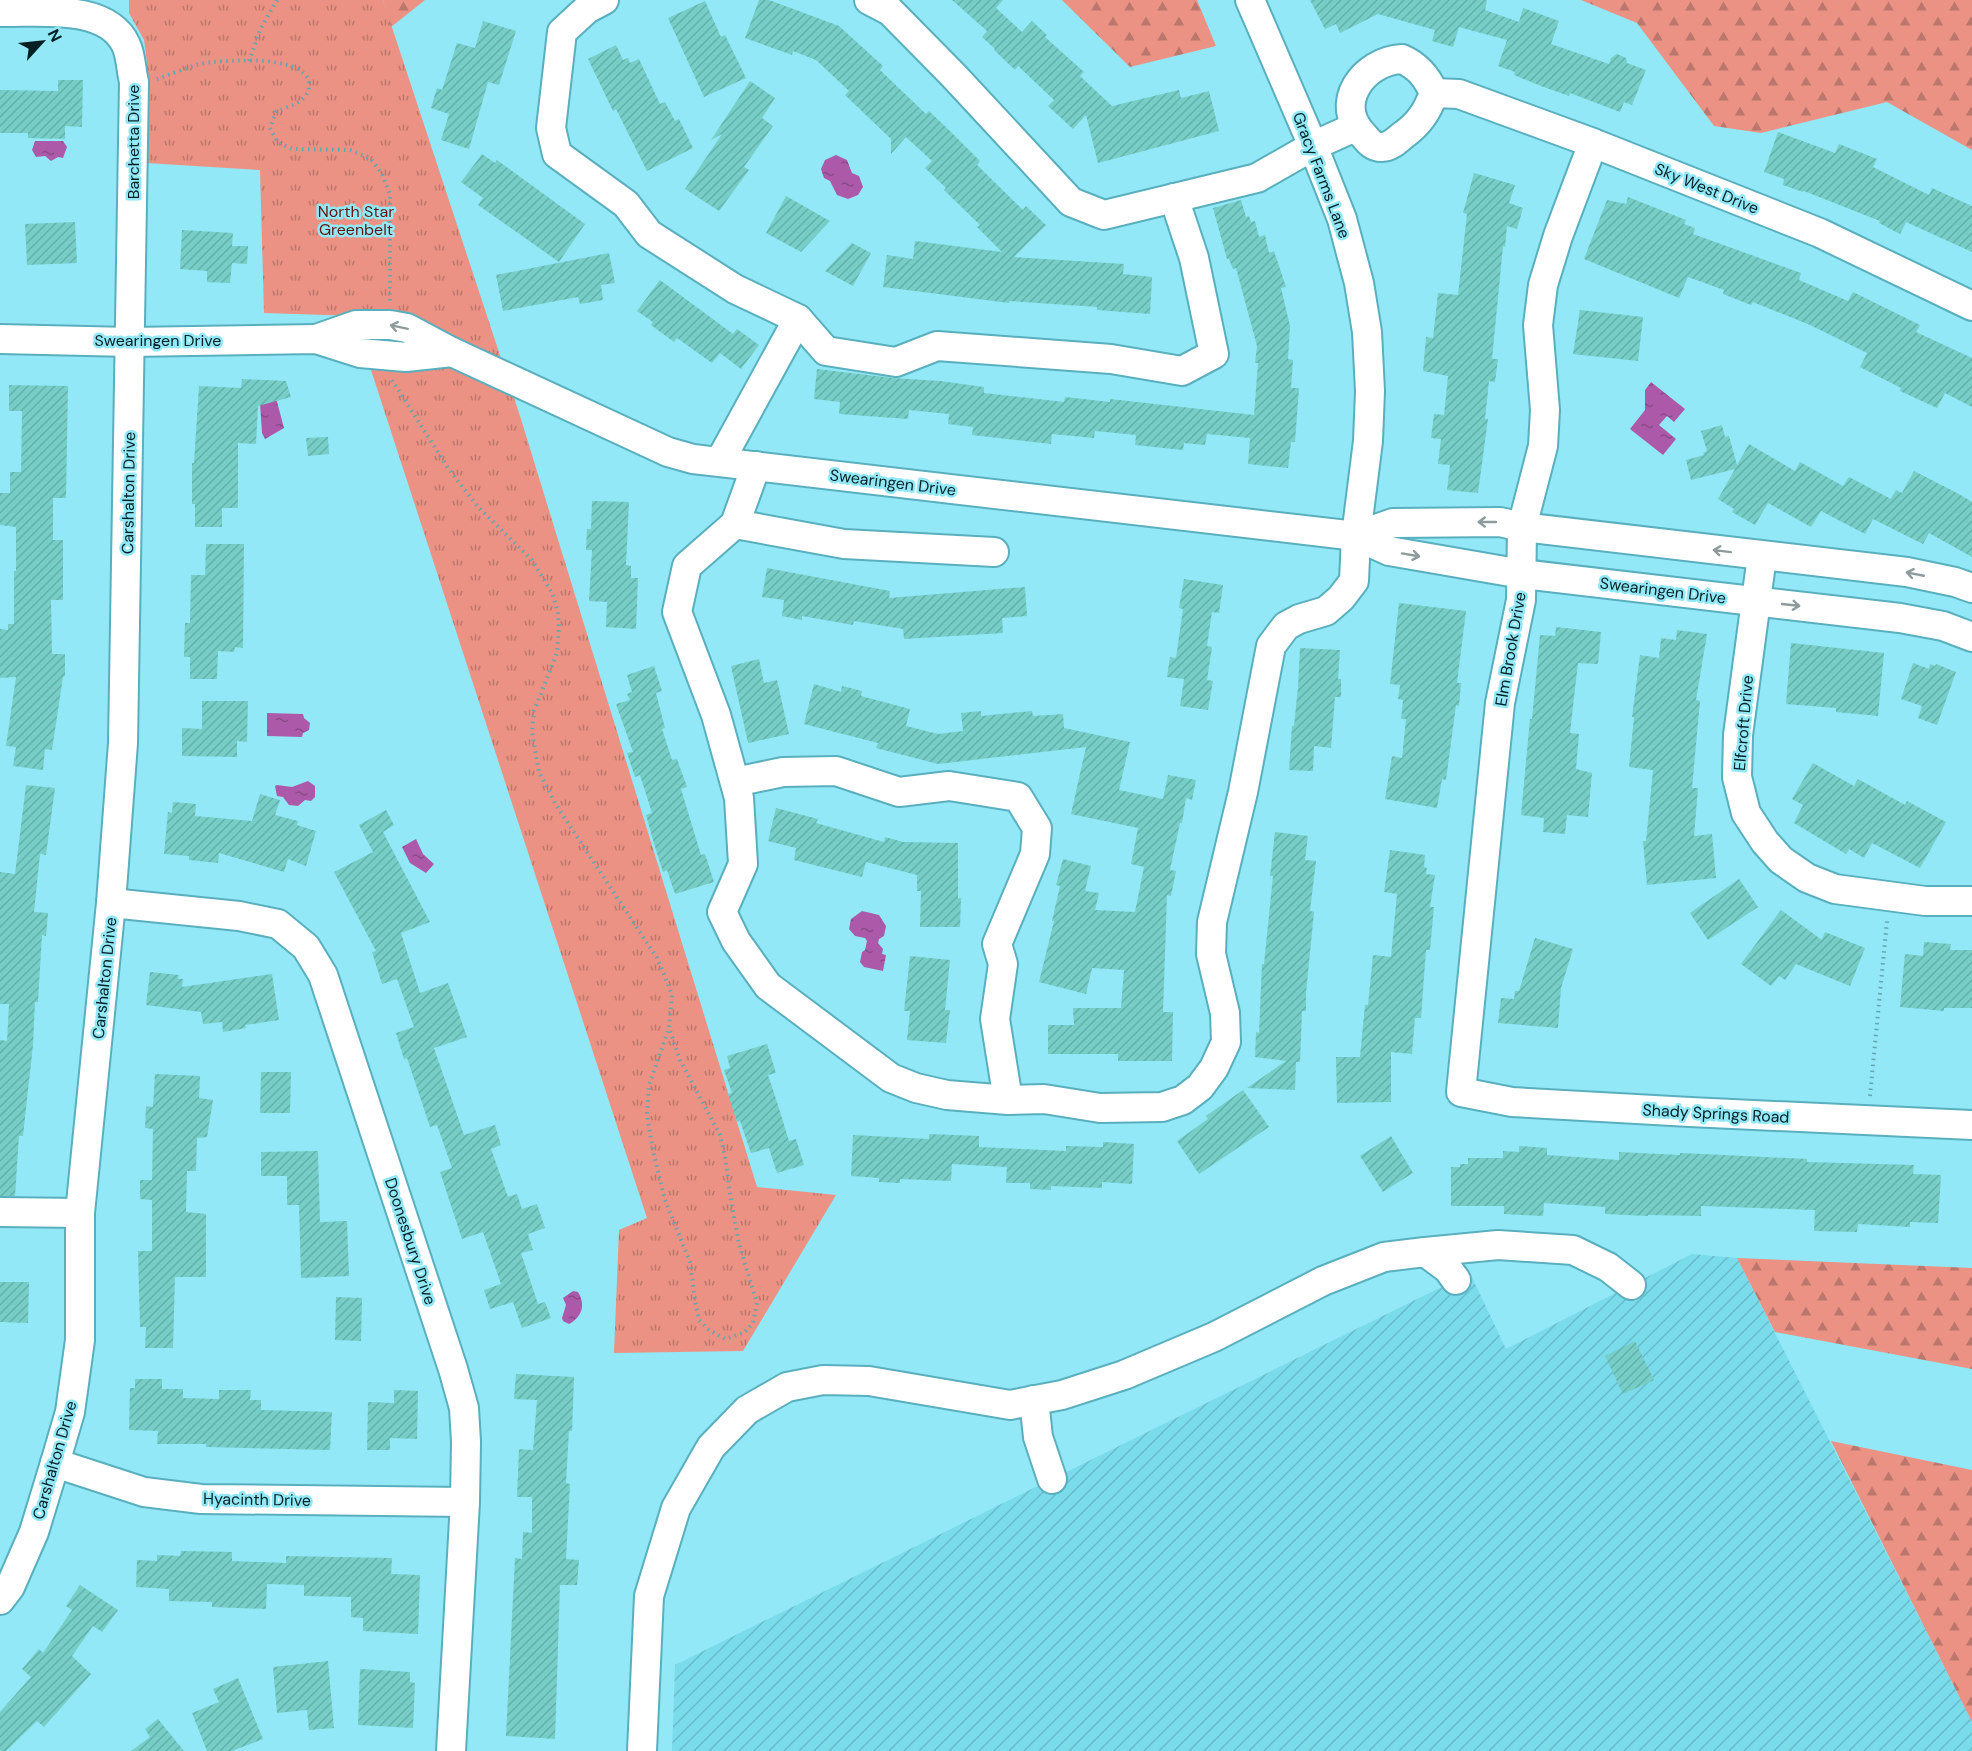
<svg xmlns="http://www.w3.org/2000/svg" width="1972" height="1751" viewBox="0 0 1972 1751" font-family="'DM Sans',sans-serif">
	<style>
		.industrial { fill: url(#industrial-furrows) }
		.grass { fill: url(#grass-tufts) }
		.forest { fill: url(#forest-firs) }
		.water { fill: url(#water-ripples) }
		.building { fill: url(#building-hatch) }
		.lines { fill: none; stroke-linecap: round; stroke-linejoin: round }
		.minor-casing { stroke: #59afbd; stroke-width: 32 }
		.path { stroke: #63a5b0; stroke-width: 4; stroke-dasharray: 1.5 4.5; stroke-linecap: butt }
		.minor { stroke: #fff; stroke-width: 28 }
		.oneway { stroke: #8e9b9c }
		.labels { text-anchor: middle; stroke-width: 5; stroke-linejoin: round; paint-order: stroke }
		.street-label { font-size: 16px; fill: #042024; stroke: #92e8f6 }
		.park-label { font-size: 16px; fill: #611610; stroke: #92e8f6 }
	</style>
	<defs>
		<pattern id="industrial-furrows" width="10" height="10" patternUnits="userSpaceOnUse" patternTransform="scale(1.5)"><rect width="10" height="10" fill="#7adbeb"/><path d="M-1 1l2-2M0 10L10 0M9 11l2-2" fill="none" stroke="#68bcc9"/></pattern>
		<pattern id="grass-tufts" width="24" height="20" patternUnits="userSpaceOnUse" patternTransform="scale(1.5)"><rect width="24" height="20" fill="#eb9284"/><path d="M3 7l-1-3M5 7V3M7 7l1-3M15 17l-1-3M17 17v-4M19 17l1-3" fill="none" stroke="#bc776c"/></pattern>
		<pattern id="forest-firs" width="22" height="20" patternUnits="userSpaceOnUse" patternTransform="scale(1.5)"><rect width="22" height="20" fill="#eb9284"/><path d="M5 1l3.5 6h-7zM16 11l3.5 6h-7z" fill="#bc776c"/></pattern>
		<pattern id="water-ripples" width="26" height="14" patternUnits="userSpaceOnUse" patternTransform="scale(1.5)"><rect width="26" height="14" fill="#ad59a9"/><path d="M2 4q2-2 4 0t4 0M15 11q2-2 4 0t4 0" fill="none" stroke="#8b4989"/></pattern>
		<pattern id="building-hatch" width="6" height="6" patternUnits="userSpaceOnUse" patternTransform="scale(1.5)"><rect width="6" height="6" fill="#76cec7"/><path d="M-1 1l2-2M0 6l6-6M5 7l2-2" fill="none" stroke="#64b1ab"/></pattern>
	</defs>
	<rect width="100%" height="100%" fill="#92e8f6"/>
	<path class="industrial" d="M1692,1254L1737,1258L1972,1722V1751H672L675,1665L1470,1273L1506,1349Z"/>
	<path class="grass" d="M129,0H383L520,416L757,1187L836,1195L743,1351L614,1353L619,1230L647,1218L371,370L358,316L264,313L260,170L146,163L147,62L144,40L129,13Z"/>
	<g class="forest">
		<path d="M383,0H425L391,27Z"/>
		<path d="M1062,0H1197L1216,46L1130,67Z"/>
		<path d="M1581,0H1972V150L1887,102L1761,133L1714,126L1637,23Z"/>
		<path d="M1737,1258L1972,1268V1369L1775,1332Z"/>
		<path d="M1831,1441L1972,1470V1722Z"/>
	</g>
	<g class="water">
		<path d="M35,141H63L67,147L63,158L58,157L51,161L45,156L36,157L32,150Z"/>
		<path d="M836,155L847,160L852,173L859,176L863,187L858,195L848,199L837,195L830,181L824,178L821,169L825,160Z"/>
		<path d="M1651,382L1685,409L1674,422L1667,416L1659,425L1676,439L1663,455L1630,429L1645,410V390Z"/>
		<path d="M276,398L284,428L265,439L262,433L260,403Z"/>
		<path d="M267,713L303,714L304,718L310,723L309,730L303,733L302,737L267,736Z"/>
		<path d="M308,781L315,786V797L311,801L305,800L298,806L289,805L283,797L277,796L275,786L277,785L292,787Z"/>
		<path d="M416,839L423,854L434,864L426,873L410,863L402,847Z"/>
		<path d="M862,911L879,915L886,926L884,936L879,939L878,943L883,949L882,954L886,955L883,971L864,967L860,962L862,952L865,950L867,941L865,938L855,936L849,929L851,919Z"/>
		<path d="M573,1291L578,1292C586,1305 582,1317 569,1324L563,1321L562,1318L566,1305L563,1298Z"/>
	</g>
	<g class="building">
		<path d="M759,0H769L839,26L883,66L880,70L926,114L929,111L949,130L980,161L977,165L1023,210L1026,206L1046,225L1014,257L1124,264L1123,274L1152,277L1150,314L1097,310V307L1010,301L1009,303L883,287L887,255L913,259L915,241L1002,252L977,227L980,225L944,190L946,188L925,168L932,161L906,137L891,154V139L845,95L849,91L816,60L793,51L792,55L745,38Z"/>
		<path d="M952,0H1003L996,8L1022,32L1032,21L1047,35L1045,37L1084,72L1080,76L1112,106L1179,90L1181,98L1209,91L1219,131L1098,163L1086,115L1073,129L1048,106L1054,100L1018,66L1015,70L994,50L995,49L982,37L987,31Z"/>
		<path d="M1310,0H1487L1485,10L1519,22L1523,8L1559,21L1551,44L1609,64L1611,58L1617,54L1626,58L1627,63L1646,70L1632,105L1624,102L1620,112L1570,93L1569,96L1541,86L1514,75L1515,72L1498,66L1507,40L1459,27L1453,47L1432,41L1435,30L1378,14L1340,33L1336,24L1325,29Z"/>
		<path d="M705,1L721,37L725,35L746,78L704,97L668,18Z"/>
		<path d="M483,21L516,31L499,85L488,82L469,149L441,140L449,114L431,108L437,88L442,90L457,43L475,48Z"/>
		<path d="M616,45L623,60L628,58L630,63L639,59L660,104L665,102L675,121L679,119L693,148L647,171L616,109L613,111L588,59Z"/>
		<path d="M58,80H83L82,127L65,126V139L28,138V133H0V90L58,91Z"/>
		<path d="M750,81L775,98L762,118L773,126L744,167L749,170L719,211L685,189L722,134L711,140Z"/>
		<path d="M1778,132L1835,153L1839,144L1877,159L1873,167L1929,195L1932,188L1972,206V252L1906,222L1900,234L1879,223L1880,221L1804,191L1803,192L1783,185L1784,179L1764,172Z"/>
		<path d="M482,154L495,163L497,160L585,224L559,262L478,205L483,198L461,182Z"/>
		<path d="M1474,173L1515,185L1509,203L1523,208L1517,229L1507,226L1505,247L1503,246L1492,359H1498L1495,382L1489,381L1485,419H1488L1478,493L1447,490L1450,465L1438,464L1441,439L1431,438L1434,414L1444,415L1448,376L1423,371L1426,337L1433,338L1438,293L1458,295L1467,214L1463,213Z"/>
		<path d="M786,196L830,221L801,252L766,233Z"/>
		<path d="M1628,197L1686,220L1684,224L1695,228L1693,234L1801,273L1799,280L1848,301L1853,292L1920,325L1916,332L1972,358V407L1945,393L1937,408L1900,391L1901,388L1860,367L1867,353L1810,325L1753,302L1751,305L1723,294L1724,290L1688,277L1679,298L1584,259L1607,200L1626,204Z"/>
		<path d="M1241,200L1246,217L1249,216L1251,222L1255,221L1259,237L1265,235L1269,253L1274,251L1286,287L1281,288L1290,326L1288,359L1293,360L1291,388H1299L1295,442H1291L1288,468L1248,464L1250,438L1207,434L1205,445L1184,443L1183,450L1135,445L1136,435L1095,431L1094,438L1052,434L1051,444L972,435L973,427L948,424L949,414L909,410L908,419L839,414L840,402L814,399L817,369L893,378L940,381L984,387V393L1064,402L1065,397L1110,402V399L1254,415L1258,363H1255L1257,346L1236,268L1233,269L1229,259H1227L1213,208Z"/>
		<path d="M75,222L77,263L27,265L25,224Z"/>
		<path d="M182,230L233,233L232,246H248L247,264L232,263L230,283L207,282V271L180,269Z"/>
		<path d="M852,243L871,253L853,286L825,271Z"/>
		<path d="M609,253L615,283L601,285L603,300L580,304L578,297L503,311L496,275Z"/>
		<path d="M660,280L733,334L737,329L759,345L741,369L720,353L712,363L677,338L674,342L651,325L653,322L637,311Z"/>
		<path d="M1580,310L1643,317L1638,361L1573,354Z"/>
		<path d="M242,379L286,381L291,397L258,406L256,444L238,443V508H222V527H195V504H192V463H194L199,386L241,388Z"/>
		<path d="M9,385L68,386L66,498H53V540H63V600H51L52,654H65V676L63,677L52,750L45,749L43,770L13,766L16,747L6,746L16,677L0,678V629L8,630V624H14V571H16V527L0,525V493H10V472H21L22,411H9Z"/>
		<path d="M1722,425L1725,437L1729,436L1737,465L1749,444L1795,471L1800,462L1843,486L1849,477L1891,499L1896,490L1902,493L1914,471L1959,494L1972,502V557L1929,533L1923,544L1873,519L1865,534L1821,511L1811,527L1768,503L1755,525L1732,512L1734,509L1718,499L1735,469L1691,480L1686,460L1704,455L1703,453L1707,451L1701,431Z"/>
		<path d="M328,437L329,454L308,456L306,438Z"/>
		<path d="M592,501L629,502L626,565L631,566V578H638L636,629L606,627L607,602L589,601L592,550H586L587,529H591Z"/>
		<path d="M206,544H244L243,648L235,647L234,652L218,651L217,679H190V657H184L185,623H190L191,575H205Z"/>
		<path d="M767,568L890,591L889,598L1025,587L1027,616L1002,618L1003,633L904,639L903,629L854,621L853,625L802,616V620L782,616L784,600L762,597Z"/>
		<path d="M1184,579L1223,585L1219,613L1212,612L1207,646L1212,647L1207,680L1213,681L1208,710L1180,706L1184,679L1167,677L1170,657L1176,658L1183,609L1179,608Z"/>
		<path d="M1399,603L1466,611L1457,683H1461L1459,706L1456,705L1446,780L1442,779L1437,808L1385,799L1392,756L1402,758L1406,719H1401L1403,700L1398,699L1400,685L1390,684Z"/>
		<path d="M1556,627L1601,632L1598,664L1578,663L1570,733L1579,734L1576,769L1592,773L1588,817L1567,815L1565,834L1543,832L1544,818L1521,815L1530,719H1532L1540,635L1555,636Z"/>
		<path d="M1677,630L1707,634L1696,700L1700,701L1692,788H1698L1694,836L1712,834L1716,878L1647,885L1643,841H1646L1653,770L1629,767L1634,717H1632L1640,655L1659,658L1661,638L1676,640Z"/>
		<path d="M1791,643L1884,653L1878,716L1836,712V708L1786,704Z"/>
		<path d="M1300,648L1340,650L1338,679H1341V697H1335L1331,748L1314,746L1313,771L1289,770L1292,726H1294L1298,687Z"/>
		<path d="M759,659L764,683L777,680L789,734L748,743L731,666Z"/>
		<path d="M1913,663L1929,669L1930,664L1935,666L1936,664L1956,672L1937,725L1918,718L1922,706L1901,699Z"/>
		<path d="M654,666L662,691L656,693L665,728L662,729L672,760L677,759L687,787L681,789L701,855L705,854L714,882L675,894L667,870L663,872L655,847L646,815L652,813L640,775L635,777L627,753L633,752L616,704L630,700L627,694L632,692L627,675Z"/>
		<path d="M814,684L841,692L842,686L862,691L861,696L910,709L906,726L938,734L963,731L961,713L981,711V716L1032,711L1033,716L1063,714L1064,728L1130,742L1119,790L1163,799L1168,775L1196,780L1192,800L1186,798L1182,823H1180L1170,870L1176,871L1171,896L1167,895L1163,1012H1173L1172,1061H1118V1054H1048V1025H1074L1073,1008H1121L1124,970L1092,968L1086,994L1039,982L1054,921H1052L1060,886L1056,885L1063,859L1091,866L1085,891L1099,893L1095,910L1135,912L1144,867L1131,864L1138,828L1071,814L1086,747L938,764L876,748L878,743L804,724Z"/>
		<path d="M202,701H248L247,742L237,741V757L182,756V728L202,729Z"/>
		<path d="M1813,763L1854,786L1858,779L1905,805L1907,801L1946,822L1920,868L1872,843L1864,858L1849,849L1846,854L1794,823L1803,805L1792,799Z"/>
		<path d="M26,785L55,788L46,855L40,854L34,912L48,913L46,936L42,935L38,1002H35L33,1045L23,1136H19L15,1196H0V1040L7,1041L9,1004H0V872L15,874Z"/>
		<path d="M260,794L280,800L275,815L298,821L297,825L316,831L306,866L288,859L284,872L219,853L218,863L189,860V856L164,854L168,812L172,813L173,802L196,804L195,816L252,821Z"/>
		<path d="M776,808L818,819L816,823L884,842L885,837L903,842L958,843V898H961L960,927H920L921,891H917V875L866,862L862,877L794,860L796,848L768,841Z"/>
		<path d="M386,810L394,825L383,832L430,922L401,933L420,993L448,983L467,1037L434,1048L464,1135L495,1125L501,1145L491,1149L508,1197L517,1194L522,1209L537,1204L545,1228L528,1234L533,1250L521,1253L538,1304L545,1302L551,1318L522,1328L513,1302L490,1309L484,1290L501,1284L483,1232L462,1239L440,1172L452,1168L437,1125L430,1127L407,1058L404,1059L396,1033L414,1027L397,979L382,984L372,952L376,951L334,872L373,852L359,825Z"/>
		<path d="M1275,832L1308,836L1305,860L1316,861L1310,911L1314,912L1306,993V1011H1302L1300,1062H1296L1295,1090L1247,1088L1286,1061L1255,1057L1256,1032L1259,1033L1262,964H1264L1273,876H1270Z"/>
		<path d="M1390,850L1425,855L1424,867L1427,868L1426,874L1435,875L1430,907H1434L1430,950H1426L1421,1018H1415L1412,1054L1391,1052V1102L1337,1103L1336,1057H1360L1365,1005H1368L1373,955L1391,957L1397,894L1384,892Z"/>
		<path d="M1739,879L1758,907L1708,940L1690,913Z"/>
		<path d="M1781,910L1822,940L1825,932L1865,948L1850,986L1796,964L1785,980L1779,976L1771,986L1741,964Z"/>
		<path d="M1535,938L1573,949L1561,988L1558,1028L1498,1023L1501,998L1514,999L1515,991H1519Z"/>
		<path d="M1924,942L1951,944L1950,950H1972V1008H1944V1011L1900,1007L1905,954L1923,956Z"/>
		<path d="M910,956L950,960L945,1010H950L946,1043L907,1040L910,1011H904Z"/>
		<path d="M150,972L179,975L178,979H183L182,987L272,974L279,1020L245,1025L246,1028L223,1032L222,1022L203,1024L201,1012L146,1005Z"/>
		<path d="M767,1044L776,1073L768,1075L777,1102L789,1141L796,1139L804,1165L777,1173L769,1148L751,1153L740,1121L737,1122L728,1094L732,1093L724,1070L730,1068L727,1056Z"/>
		<path d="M261,1072H291L290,1113H260Z"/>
		<path d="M155,1074L200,1076L199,1098L213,1100L207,1137L197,1138L196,1171H187L186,1212L206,1214V1277H175L173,1348H145L146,1327H140L138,1251H152V1200L140,1199V1180H152L153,1129L145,1128L146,1106L153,1107Z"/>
		<path d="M1243,1090L1269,1127L1199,1174L1177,1141L1208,1119L1206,1116Z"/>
		<path d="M929,1134L979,1136V1147L1066,1151V1146L1103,1147V1142L1134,1144L1132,1184L1102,1182V1188L1051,1186V1190L1030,1189V1183H1006L1007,1167L952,1164L951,1181L900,1179V1183L879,1182V1178L851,1176L853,1135L929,1139Z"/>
		<path d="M1391,1136L1413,1173L1383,1192L1360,1156Z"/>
		<path d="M1519,1146L1547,1148V1155L1619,1160V1152L1680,1155V1153L1703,1154L1807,1159V1162L1914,1165L1913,1174L1941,1175L1938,1223L1910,1222V1227L1858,1224L1857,1232L1814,1231L1815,1210L1701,1206V1216L1648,1215V1216L1605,1214V1207L1544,1203L1543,1216L1504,1214V1206H1451V1167H1460V1164H1468V1158H1503V1151L1519,1152Z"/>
		<path d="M318,1151L320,1222L347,1221L349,1276L301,1278L299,1205H287V1176H261V1152Z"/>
		<path d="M0,1282H29L28,1323L0,1322Z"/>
		<path d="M336,1297L362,1298L361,1341L335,1340Z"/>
		<path d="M1635,1341L1654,1380L1623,1394L1605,1356Z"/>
		<path d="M516,1374L574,1377L572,1431H569L566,1483L570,1484L566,1559L579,1560L577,1585H560L555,1739L506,1736L515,1558L522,1559L523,1532L532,1533V1497H517L519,1449L533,1450L537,1400L514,1399Z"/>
		<path d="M135,1379H162V1389H183V1398L219,1399V1390H251L250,1400H261V1410L332,1412L330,1450L206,1447V1444H157L158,1431L129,1430L130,1388H135Z"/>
		<path d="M394,1390L418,1391L417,1439L390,1438V1450H367L368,1402L394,1403Z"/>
		<path d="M181,1551L232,1552V1561L286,1563V1556L392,1558L391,1574L420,1575L418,1634L363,1631V1618L351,1617V1597L304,1596V1585L267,1584L266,1609L212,1607V1602L169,1601V1589L136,1587L137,1560L157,1561V1555L180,1556Z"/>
		<path d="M80,1585L118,1610L102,1632L93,1626L72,1656L91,1674L44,1727L37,1721L6,1751H0V1712L31,1677L22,1669L39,1649L43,1653L72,1610L66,1606Z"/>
		<path d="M328,1661L334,1728L309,1730L307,1710L277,1713L273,1667Z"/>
		<path d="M360,1669L410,1672V1682L415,1683L413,1728L358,1725Z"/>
		<path d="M238,1678L263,1739L232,1751H207L192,1713L219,1702L213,1689Z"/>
		<path d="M158,1719L184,1751H131L150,1737L145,1729Z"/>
	</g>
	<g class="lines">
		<g class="minor-casing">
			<g id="minor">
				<path d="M604,0L587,9L562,32L551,128L557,154L626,204L649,234L735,289L798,319L826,351L896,362L937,346L1111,359L1182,371L1214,354L1194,258L1174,198"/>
				<path d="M869,0L890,11L954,76L1071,202L1104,215L1257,178L1313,146L1355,127"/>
				<path d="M0,12C38,13 107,3 126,45C131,55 131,70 134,82L123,743L111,903L80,1213V1340L70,1412L55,1463L34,1532L10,1587L0,1600"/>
				<path d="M1402,59C1418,66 1427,77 1434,93C1427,112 1419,124 1402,136C1396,141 1390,147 1382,147C1373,147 1369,142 1364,136C1332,104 1363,61 1402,59Z"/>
				<path d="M1434,93L1459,94L1593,143L1820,233L1972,306"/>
				<path d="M1593,143L1558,236L1543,285L1538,325L1545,410L1543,446L1522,527L1521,600L1500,703L1461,1092L1512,1102L1690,1112L1972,1125"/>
				<path d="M0,339L130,342L316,339L360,353L406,357L452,352"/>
				<path d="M316,339L356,325H390L407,328L452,352L668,452L693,459L1356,536L1389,551L1522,574L1900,618L1943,626L1972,637"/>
				<path d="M720,461L798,319"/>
				<path d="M735,524L756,466"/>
				<path d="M1356,536L1393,523L1500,522L1522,527L1907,572L1955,582L1972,588"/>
				<path d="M994,552L844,544L735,524L687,566L677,612L716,715L739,798L743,864L722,912L736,941L768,986L891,1078L916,1088L947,1095L1008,1100L1044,1099L1100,1108L1162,1107L1183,1100L1200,1087L1214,1068L1226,1042L1225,1013L1211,954L1212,922L1243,792L1271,646L1286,626L1299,619L1326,611L1341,598L1354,581L1356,536L1368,441L1370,391L1367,332L1359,283L1342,219L1313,146L1250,0"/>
				<path d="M1762,556L1738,735L1737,777L1746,813L1765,842L1781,860L1807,878L1835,889L1925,901H1972"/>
				<path d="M735,782L783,772L836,771L899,792L949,786L1018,797L1037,828L1035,854L997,944L1003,964L995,1019L1008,1100"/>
				<path d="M111,903L239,916L278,924L306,947L323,975L453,1369L464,1408L466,1442L465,1502L451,1751"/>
				<path d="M0,1212L80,1213"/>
				<path d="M1425,1252L1448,1269L1456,1280"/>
				<path d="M1034,1400L1038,1437L1052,1479"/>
				<path d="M55,1463L144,1492L201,1499L465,1502"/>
				<path d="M642,1751L649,1596L676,1508L711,1447L747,1410L787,1387L823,1380L869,1381L1010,1405L1062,1395L1124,1375L1214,1337L1323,1281L1384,1257L1425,1252L1498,1245L1573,1250L1608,1267L1631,1285"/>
			</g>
		</g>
		<g class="path">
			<path d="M249,61L260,30L277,0"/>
			<path d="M157,79C175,73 195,63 214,62C234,60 309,55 309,85C309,102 289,106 276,112L270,128L278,143L293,149L350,150L371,159L382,174L390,195V302"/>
			<path d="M392,380L448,468L478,507L532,560L552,593L558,612L559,627L557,653L534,711L532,732L539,772L556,805L657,958L672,994L669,1028L649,1085L647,1114L653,1151L665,1200L690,1262L695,1301L699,1320L708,1329L725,1339L744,1333L753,1323L757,1303L739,1244L731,1200L725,1156L720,1135L680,1060L669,1028"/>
			<path d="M1870,1096L1887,921"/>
		</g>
		<use href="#minor" class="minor"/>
	</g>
	<defs><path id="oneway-shaft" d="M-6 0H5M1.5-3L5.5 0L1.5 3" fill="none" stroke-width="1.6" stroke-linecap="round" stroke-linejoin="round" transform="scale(1.5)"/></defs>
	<g class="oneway">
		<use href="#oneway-shaft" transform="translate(399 327) rotate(-168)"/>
		<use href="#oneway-shaft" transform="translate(1487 522) rotate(180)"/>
		<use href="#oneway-shaft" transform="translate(1722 551) rotate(-173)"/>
		<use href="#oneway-shaft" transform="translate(1411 555) rotate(10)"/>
		<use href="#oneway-shaft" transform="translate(1915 574) rotate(-169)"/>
		<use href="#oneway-shaft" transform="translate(1791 605) rotate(6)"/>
	</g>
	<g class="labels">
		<g class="street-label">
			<text transform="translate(133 142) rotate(-90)" y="6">Barchetta Drive</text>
			<text transform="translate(1322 175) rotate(69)" y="6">Gracy Farms Lane</text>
			<text transform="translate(1707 188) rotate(22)" y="6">Sky West Drive</text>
			<text x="158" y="346">Swearingen Drive</text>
			<text transform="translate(893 482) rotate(7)" y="6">Swearingen Drive</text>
			<text transform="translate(128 493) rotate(-89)" y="6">Carshalton Drive</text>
			<text transform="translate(1663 590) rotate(7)" y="6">Swearingen Drive</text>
			<text transform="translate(1510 649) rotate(-80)" y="6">Elm Brook Drive</text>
			<text transform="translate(1743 723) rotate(-85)" y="6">Elfcroft Drive</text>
			<text transform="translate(104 978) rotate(-84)" y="6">Carshalton Drive</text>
			<text transform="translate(1716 1113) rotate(3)" y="6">Shady Springs Road</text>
			<text transform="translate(411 1241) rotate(72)" y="6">Doonesbury Drive</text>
			<text transform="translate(54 1460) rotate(-74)" y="6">Carshalton Drive</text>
			<text transform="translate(257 1499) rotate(1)" y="6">Hyacinth Drive</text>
		</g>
		<g class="park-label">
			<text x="356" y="217">North Star<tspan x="356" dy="18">Greenbelt</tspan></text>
		</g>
	</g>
	<g transform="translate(42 42) rotate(63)" stroke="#92e8f6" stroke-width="4.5" paint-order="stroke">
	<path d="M0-4.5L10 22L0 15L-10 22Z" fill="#042024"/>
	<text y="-9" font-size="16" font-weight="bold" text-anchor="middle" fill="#042024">N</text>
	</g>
</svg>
